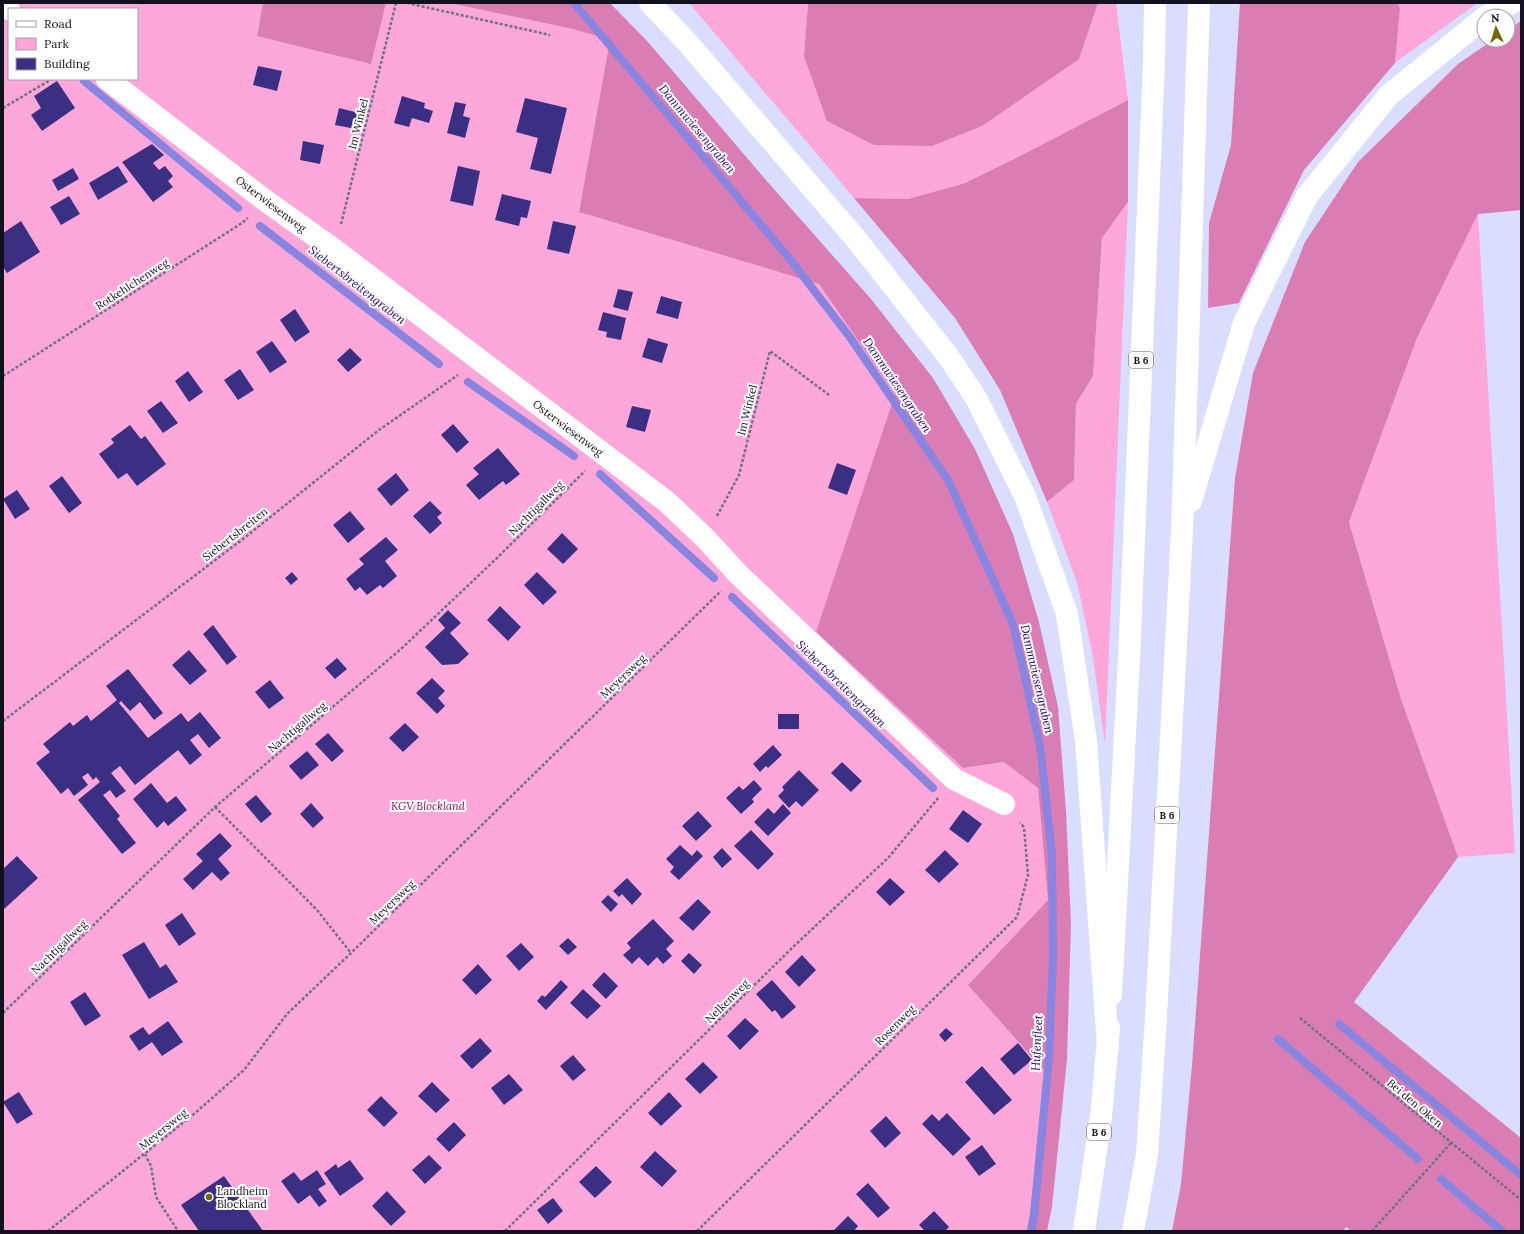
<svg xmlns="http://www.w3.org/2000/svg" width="1524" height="1234" viewBox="0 0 1524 1234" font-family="Lora,serif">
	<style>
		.green { fill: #fea7da; fill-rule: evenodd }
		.forest { fill: #db7db5 }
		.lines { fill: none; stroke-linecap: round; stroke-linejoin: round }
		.stream { stroke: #8884e0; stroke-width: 8 }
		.building { fill: #3b2f83 }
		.path { stroke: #707088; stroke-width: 2.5; stroke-dasharray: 3 2; stroke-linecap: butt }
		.minor { stroke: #fff; stroke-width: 22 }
		.trunk { stroke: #fff; stroke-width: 22 }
		.motorway { stroke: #fff; stroke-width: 22 }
		.poi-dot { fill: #706800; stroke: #fff; stroke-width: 1.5 }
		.labels { text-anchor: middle; stroke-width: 4; stroke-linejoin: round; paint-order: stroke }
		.shield { fill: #fff; stroke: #595863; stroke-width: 1 }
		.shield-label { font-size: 10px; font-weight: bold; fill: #121120 }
		.street-label { font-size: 11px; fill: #121120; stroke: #fff }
		.park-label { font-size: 11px; font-style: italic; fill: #810f60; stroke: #fff }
		.poi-label { font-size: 11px; fill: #121120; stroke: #fff; text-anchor: start }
		.water-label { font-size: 12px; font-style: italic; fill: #280074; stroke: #fff }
	</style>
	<rect width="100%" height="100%" fill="#dbddff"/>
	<g class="green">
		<path d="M3,3H263L257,36L371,63L386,3H449L573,29L610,40L579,212L819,284L895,394L816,633L963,768L1004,762L1038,788L1048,900L968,985L1044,1071L1030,1212L1027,1231H3ZM9,9H137V79H9Z"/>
		<path d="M689,3H808L804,56L1079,59L1098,3H1116L1128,100L1020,156L965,183L908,199L854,198Z"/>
		<path d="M1398,3H1477L1395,63L1400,9Z"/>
		<path d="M1128,202L1105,745L1093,657L1077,582L1047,502L1074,480L1076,404L1093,376L1102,238Z"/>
		<path d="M1478,214L1515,853L1458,857L1401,699L1349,521L1417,338Z"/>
	</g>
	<g class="forest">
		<path d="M263,3H386L371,64L257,36Z"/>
		<path d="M449,3H610L648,42L765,179L871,299L933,378L975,449L1013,534L1039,622L1058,707L1066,811L1071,924L1067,1059L1052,1207L1047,1231H1027L1030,1212L1044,1071L968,985L1048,900L1038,788L1004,762L963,768L816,632L895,394L819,284L579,212L610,40L573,29Z"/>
		<path d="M808,3H1098L1079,59L982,126L932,146L874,145L827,121L804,56Z"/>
		<path d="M1240,3H1398L1400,9L1395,63L1304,170L1239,303L1208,308L1209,223L1231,145Z"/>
		<path d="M1521,21V210L1478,214L1417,338L1349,522L1401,699L1458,857L1354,1002L1521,1138V1231H1351L1346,1227L1343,1231H1172L1181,1184L1192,1065L1235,478L1253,373L1305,242L1358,162L1458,64L1493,40H1508V30Z"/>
		<path d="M1128,100V202L1102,238L1093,376L1076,404L1074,480L1047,502L1000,390L955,318L854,198L908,199L965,183L1020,156Z"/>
	</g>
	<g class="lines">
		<g class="stream">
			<path d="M574,3L789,258L849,336L948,480L1013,624L1040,746L1052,855L1053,956L1049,1058L1034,1216L1031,1231"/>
			<path d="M84,81L238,208"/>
			<path d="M260,226L439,364"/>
			<path d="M468,382L574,456"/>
			<path d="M600,474L714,578"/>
			<path d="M732,597L933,788"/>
			<path d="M1339,1024L1521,1175"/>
			<path d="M1278,1039L1418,1159"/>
			<path d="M1441,1179L1502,1231"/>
		</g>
	</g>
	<g class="building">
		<path d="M258,66L282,71L277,91L253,85Z"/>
		<path d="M57,81L75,108L42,131L31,115L41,108L34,96Z"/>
		<path d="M402,96L425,103L424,108L433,111L429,123L412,118L409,127L394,123Z"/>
		<path d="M525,98L567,108L551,174L530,169L538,138L516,132Z"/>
		<path d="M455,102L466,104L463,116L470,118L465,138L447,133Z"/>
		<path d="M339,108L359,113L356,129L335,125Z"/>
		<path d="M303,141L324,145L320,164L300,160Z"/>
		<path d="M152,144L164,155L153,163L159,170L165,166L173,176L168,181L173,187L153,202L122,162Z"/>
		<path d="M118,166L128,182L98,200L89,183Z"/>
		<path d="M458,166L480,171L473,206L450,201Z"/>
		<path d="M73,168L79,179L58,191L52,180Z"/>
		<path d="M502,194L531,201L527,218L521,217L519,226L495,220Z"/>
		<path d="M69,196L80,214L61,225L50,207Z"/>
		<path d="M21,221L40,252L7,273L3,267V233Z"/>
		<path d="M553,221L576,226L569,254L547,249Z"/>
		<path d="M618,289L633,292L628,311L613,307Z"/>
		<path d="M661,296L682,302L678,319L656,313Z"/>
		<path d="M295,309L310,332L295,342L280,320Z"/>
		<path d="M603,312L626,318L621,340L606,337L607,332L598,330Z"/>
		<path d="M648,338L668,344L662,363L642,357Z"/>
		<path d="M272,341L287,362L270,373L256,352Z"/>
		<path d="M350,348L362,360L348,372L337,360Z"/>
		<path d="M240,369L254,390L238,400L224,380Z"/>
		<path d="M188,371L203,392L189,402L175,381Z"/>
		<path d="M161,401L178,423L163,433L147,411Z"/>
		<path d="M632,406L651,410L645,432L626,427Z"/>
		<path d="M453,424L469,442L457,453L441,435Z"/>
		<path d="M130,425L141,439L145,436L166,464L137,486L127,473L118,479L99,454L114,443L111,439Z"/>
		<path d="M498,448L520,474L506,485L503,481L479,500L466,485L479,474L473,468Z"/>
		<path d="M837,463L856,470L847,495L828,488Z"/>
		<path d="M396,473L409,490L391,506L377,489Z"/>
		<path d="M62,476L82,503L69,513L49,486Z"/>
		<path d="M17,490L30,509L15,519L3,499Z"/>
		<path d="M430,501L442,513L437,517L442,523L430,534L413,516Z"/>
		<path d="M350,511L365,529L348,543L333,525Z"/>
		<path d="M562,533L578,549L563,564L547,549Z"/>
		<path d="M386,537L398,550L385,561L397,576L383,588L380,585L367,595L360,587L355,591L346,579L364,564L359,559Z"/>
		<path d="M292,572L298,579L291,585L285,578Z"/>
		<path d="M537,572L557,592L543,605L524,585Z"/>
		<path d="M500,606L521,627L508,641L487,620Z"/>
		<path d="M448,610L461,623L450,633L469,654L458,664L442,665L425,647L445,628L438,620Z"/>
		<path d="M213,625L237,657L227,665L203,634Z"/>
		<path d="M189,650L207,671L190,685L172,665Z"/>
		<path d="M337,658L347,669L335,679L325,668Z"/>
		<path d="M128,669L163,713L154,720L140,702L130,711L121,701L119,703L148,738L181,713L188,722L200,712L221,738L209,748L198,734L190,740L202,755L190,765L178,750L135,785L120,766L111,773L126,791L116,798L110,790L103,795L120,816L117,819L136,843L122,854L78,800L100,782L96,777L93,780L88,773L82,777L88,785L74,796L68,788L61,794L36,763L50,752L43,744L70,722L73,726L87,715L91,721L117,700L106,686Z"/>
		<path d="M432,678L445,691L438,698L445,706L437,714L416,693Z"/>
		<path d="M270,680L284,698L269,709L255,692Z"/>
		<rect x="778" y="714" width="21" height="15"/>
		<path d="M405,723L419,737L403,752L389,738Z"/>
		<path d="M328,733L344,751L332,762L315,744Z"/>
		<path d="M773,745L782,755L768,768L766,766L760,772L753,764Z"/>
		<path d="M307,751L319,765L301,780L289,766Z"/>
		<path d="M842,762L862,781L851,792L831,773Z"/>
		<path d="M799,770L819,790L802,807L796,801L789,808L778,796L784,790L782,787Z"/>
		<path d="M754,780L762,789L752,799L754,802L741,814L726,798L739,786L743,790Z"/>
		<path d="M151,783L167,803L176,796L187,810L168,826L164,821L157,828L133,799Z"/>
		<path d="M256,795L272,814L261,823L245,804Z"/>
		<path d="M311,803L324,818L313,828L300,814Z"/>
		<path d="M783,804L791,813L768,836L754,822L768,808L774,814Z"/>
		<path d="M963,810L982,824L968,843L949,829Z"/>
		<path d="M698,811L712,826L696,841L682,826Z"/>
		<path d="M751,830L774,854L758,870L734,846Z"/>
		<path d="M220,833L232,846L218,859L230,873L221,881L212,872L193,890L183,879L203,861L196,854Z"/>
		<path d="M680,845L692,856L697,850L703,856L679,880L670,872L674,867L666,859Z"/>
		<path d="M722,848L732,859L722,868L713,857Z"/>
		<path d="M945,850L959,864L939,883L925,870Z"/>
		<path d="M17,856L38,878L3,910V869Z"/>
		<path d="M627,878L642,894L632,905L622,894L619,897L613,891Z"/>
		<path d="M890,878L905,892L890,906L876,892Z"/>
		<path d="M608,895L618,904L611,912L601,902Z"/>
		<path d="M698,899L711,912L693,931L679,918Z"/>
		<path d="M182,913L196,934L179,946L165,925Z"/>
		<path d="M653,919L674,941L666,949L672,956L663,964L657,957L648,966L639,957L632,964L623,955L631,948L627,943Z"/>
		<path d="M568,938L577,947L568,955L559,946Z"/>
		<path d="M144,942L160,968L166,964L178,982L149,999L122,955Z"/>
		<path d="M521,943L534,957L519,971L506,956Z"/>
		<path d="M689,953L702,965L694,974L681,961Z"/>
		<path d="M802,955L816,970L799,987L785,972Z"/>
		<path d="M478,964L492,980L476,995L462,980Z"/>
		<path d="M604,972L618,986L606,999L592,985Z"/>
		<path d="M561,980L568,987L546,1010L537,1001L542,995L545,997Z"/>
		<path d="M772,980L796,1007L782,1019L775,1010L772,1012L756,994Z"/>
		<path d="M583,989L601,1006L587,1019L570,1003Z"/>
		<path d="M85,992L101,1016L85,1026L70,1002Z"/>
		<path d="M745,1018L759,1031L740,1050L727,1036Z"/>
		<path d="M168,1021L183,1042L162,1056L152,1042L139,1051L129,1036L143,1027L149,1035Z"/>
		<path d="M946,1028L953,1034L945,1042L939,1035Z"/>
		<path d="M480,1038L492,1051L472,1069L460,1056Z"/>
		<path d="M1018,1043L1032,1060L1014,1075L1000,1059Z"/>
		<path d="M573,1055L586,1070L573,1081L560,1066Z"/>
		<path d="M703,1062L718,1077L700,1094L685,1079Z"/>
		<path d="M982,1066L1012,1100L994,1115L965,1082Z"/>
		<path d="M509,1074L523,1090L504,1105L491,1088Z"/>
		<path d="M432,1082L450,1100L436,1113L418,1096Z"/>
		<path d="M19,1092L33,1114L17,1124L3,1102Z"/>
		<path d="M669,1092L682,1106L661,1126L648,1113Z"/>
		<path d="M381,1096L398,1113L384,1127L367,1110Z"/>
		<path d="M947,1113L971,1139L953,1156L922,1124L932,1114L939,1121Z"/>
		<path d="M886,1116L901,1133L885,1148L870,1131Z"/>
		<path d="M454,1122L466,1135L449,1152L436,1139Z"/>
		<path d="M982,1145L996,1164L979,1176L965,1157Z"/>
		<path d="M655,1151L677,1171L662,1187L640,1167Z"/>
		<path d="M429,1155L442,1168L425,1184L412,1170Z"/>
		<path d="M350,1160L364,1179L340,1196L324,1173L336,1164L338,1168Z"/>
		<path d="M596,1166L612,1182L595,1198L579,1182Z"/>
		<path d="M317,1170L326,1184L318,1189L327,1201L319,1207L310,1195L298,1204L281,1181L294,1172L301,1181Z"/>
		<path d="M224,1176L263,1231H199L181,1205Z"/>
		<path d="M868,1183L890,1208L878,1218L856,1194Z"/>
		<path d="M387,1191L406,1212L391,1226L372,1206Z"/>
		<path d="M553,1198L563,1211L548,1224L537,1210Z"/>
		<path d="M934,1211L949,1227L945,1231H925L919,1225Z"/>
		<path d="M848,1216L858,1226L854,1231H833Z"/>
	</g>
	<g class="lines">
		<g class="path">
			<path d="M407,3L550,35"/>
			<path d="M3,108L52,79"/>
			<path d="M341,224L396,3"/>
			<path d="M3,376L242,223L248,218"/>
			<path d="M717,516L739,475L770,351L829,395"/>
			<path d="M3,721L243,539L379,430L458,375"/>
			<path d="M215,807L317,910L351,953"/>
			<path d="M3,1013L215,807L401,649L497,558L585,471"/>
			<path d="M1300,1018L1521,1200"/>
			<path d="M145,1154L151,1166L156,1197L178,1231"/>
			<path d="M48,1231L194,1114L244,1070L287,1014L351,953L721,591"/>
			<path d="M505,1231L793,947L888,858L939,797"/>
			<path d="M697,1231L1017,917L1028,875L1024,827L1020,823"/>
			<path d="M1372,1231L1451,1143"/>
		</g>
		<g class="minor">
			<path d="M3,5L9,9"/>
			<path d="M107,79L266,201L332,248L667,502L705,538L738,574L954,779L1004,804"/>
		</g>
		<g class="trunk">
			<path d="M1111,995L1129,659L1154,62L1155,3"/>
			<path d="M1084,1231L1101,1117L1109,1027"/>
		</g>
		<g class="motorway">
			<path d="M650,3L687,42L856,239L948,356L976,398L1025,496L1067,614L1086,741L1108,1046"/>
			<path d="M1487,16L1512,3"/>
			<path d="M1191,501L1244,323L1307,196L1389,95L1484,18"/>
			<path d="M1133,1231L1147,1154L1156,1017L1182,531L1199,3"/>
		</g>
	</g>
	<circle class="poi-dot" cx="209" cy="1197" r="4"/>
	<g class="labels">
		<g class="shield">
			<rect x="1129" y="352" width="24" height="16" rx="3"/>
			<rect x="1155" y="807" width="24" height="16" rx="3"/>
			<rect x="1087" y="1124" width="24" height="16" rx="3"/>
		</g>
		<g class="shield-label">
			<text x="1141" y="364">B 6</text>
			<text x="1167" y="819">B 6</text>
			<text x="1099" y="1136">B 6</text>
		</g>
		<g class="street-label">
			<text transform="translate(358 124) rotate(-76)" y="4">Im Winkel</text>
			<text transform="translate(271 204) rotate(37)" y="4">Osterwiesenweg</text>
			<text transform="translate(132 284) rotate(-33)" y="4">Rotkehlchenweg</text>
			<text transform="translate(747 410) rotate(-76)" y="4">Im Winkel</text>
			<text transform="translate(568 428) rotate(37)" y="4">Osterwiesenweg</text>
			<text transform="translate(536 508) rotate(-45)" y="4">Nachtigallweg</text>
			<text transform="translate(235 534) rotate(-38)" y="4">Siebertsbreiten</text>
			<text transform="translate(623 676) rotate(-44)" y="4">Meyersweg</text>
			<text transform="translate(297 727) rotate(-40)" y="4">Nachtigallweg</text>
			<text transform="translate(392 902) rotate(-44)" y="4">Meyersweg</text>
			<text transform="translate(59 947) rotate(-44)" y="4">Nachtigallweg</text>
			<text transform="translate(727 1001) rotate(-45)" y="4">Nelkenweg</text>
			<text transform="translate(895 1025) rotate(-45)" y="4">Rosenweg</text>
			<text transform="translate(1415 1103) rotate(40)" y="4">Bei den Oken</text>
			<text transform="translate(163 1129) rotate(-39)" y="4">Meyersweg</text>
		</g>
		<g class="park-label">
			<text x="428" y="810">KGV Blockland</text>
		</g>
		<g class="poi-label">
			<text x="217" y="1195">Landheim<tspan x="217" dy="13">Blockland</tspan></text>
		</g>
		<g class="water-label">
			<text transform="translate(697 129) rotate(50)" y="4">Dammwiesengraben</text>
			<text transform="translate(357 285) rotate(38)" y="4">Siebertsbreitengraben</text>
			<text transform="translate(897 385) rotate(56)" y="4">Dammwiesengraben</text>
			<text transform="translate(1037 679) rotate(77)" y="4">Dammwiesengraben</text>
			<text transform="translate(841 684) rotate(44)" y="4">Siebertsbreitengraben</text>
			<text transform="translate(1037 1043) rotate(-87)" y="4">Hufenfleet</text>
		</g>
	</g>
	<rect width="1524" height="1234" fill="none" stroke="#121120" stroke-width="8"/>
	<rect x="8" y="8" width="130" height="72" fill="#ffffff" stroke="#a0a0a6"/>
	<rect x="16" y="21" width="20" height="6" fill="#ffffff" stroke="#a0a0a6"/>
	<text x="44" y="28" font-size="12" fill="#121120">Road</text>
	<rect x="16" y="38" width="20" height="12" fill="#fea7da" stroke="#a0a0a6"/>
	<text x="44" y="48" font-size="12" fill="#121120">Park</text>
	<rect x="16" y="58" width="20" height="12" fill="#3b2f83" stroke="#a0a0a6"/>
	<text x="44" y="68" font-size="12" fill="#121120">Building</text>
	<g transform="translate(1496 28) rotate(356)"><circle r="19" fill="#ffffff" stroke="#a0a0a6"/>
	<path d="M0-3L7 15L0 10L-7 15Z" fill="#706800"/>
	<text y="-6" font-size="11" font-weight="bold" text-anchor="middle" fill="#121120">N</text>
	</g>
</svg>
